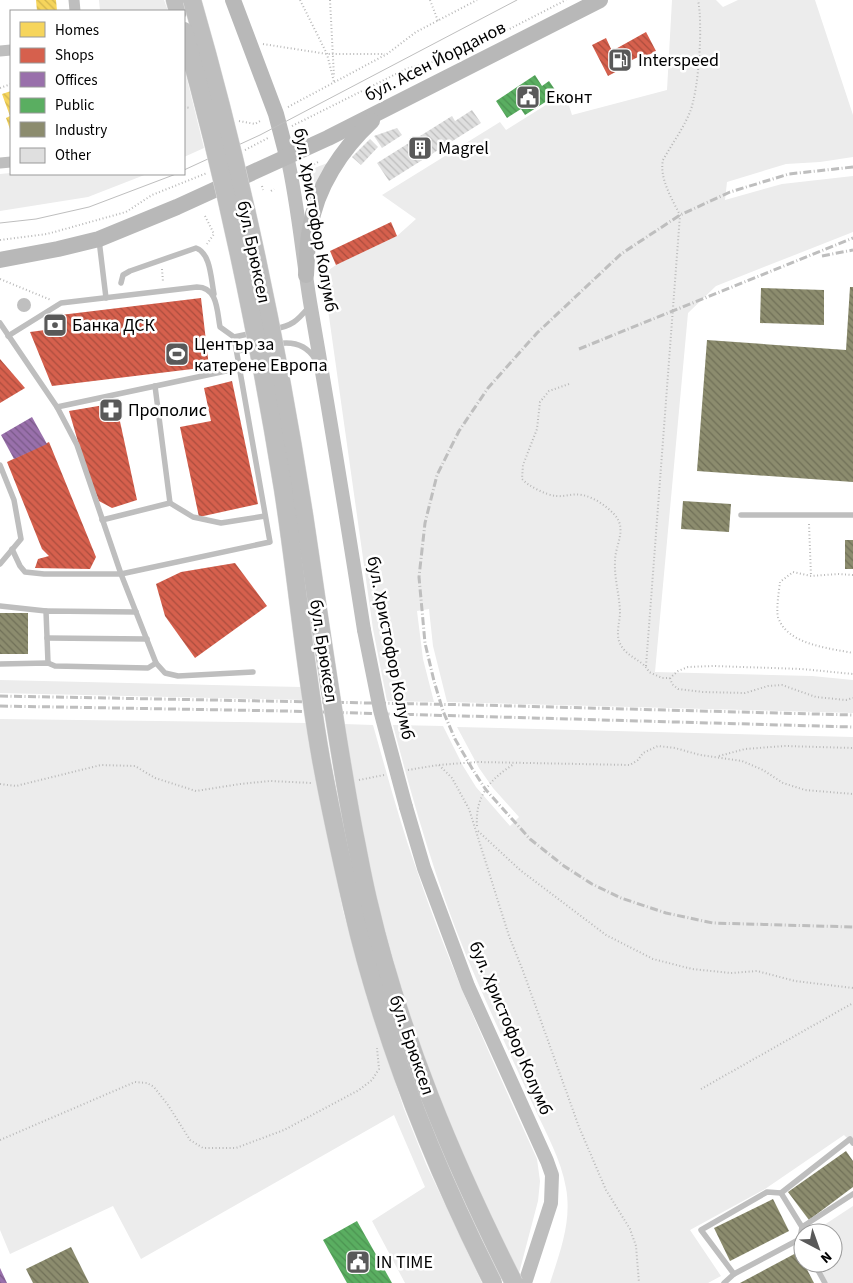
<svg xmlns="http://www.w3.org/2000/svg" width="853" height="1283" viewBox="0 0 853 1283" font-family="'Source Sans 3',sans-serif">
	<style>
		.grass { fill: #ececec }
		.water { fill: #bfbfbf }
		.homes { fill: url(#homes-back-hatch) }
		.shops { fill: url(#shops-back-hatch) }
		.offices { fill: url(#offices-back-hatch) }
		.public { fill: url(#public-back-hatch) }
		.industry { fill: url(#industry-back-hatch) }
		.building { fill: url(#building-back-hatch) }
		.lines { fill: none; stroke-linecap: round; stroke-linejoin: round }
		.primary-casing { stroke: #dbdbdb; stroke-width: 19 }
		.path { stroke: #b9b9b9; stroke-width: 2; stroke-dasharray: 1 2.5; stroke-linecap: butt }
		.service { stroke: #bebebe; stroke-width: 5.5 }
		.minor { stroke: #bebebe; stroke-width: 11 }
		.tertiary { stroke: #bebebe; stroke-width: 14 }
		.secondary { stroke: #b8b8b8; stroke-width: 16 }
		.primary { stroke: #bebebe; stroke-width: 18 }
		.tram { stroke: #bebebe; stroke-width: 1 }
		.rail { stroke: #bebebe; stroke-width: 3; stroke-dasharray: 8 2.5 1 2.5; stroke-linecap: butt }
		.primary-bridge-casing { stroke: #dbdbdb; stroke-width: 19; stroke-linecap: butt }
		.tertiary-bridge { stroke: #bebebe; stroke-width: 14 }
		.primary-bridge { stroke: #bebebe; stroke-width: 18 }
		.labels { text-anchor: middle; stroke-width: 5; stroke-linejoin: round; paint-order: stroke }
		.poi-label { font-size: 18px; fill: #000; stroke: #fff; text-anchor: start }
		.street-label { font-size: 18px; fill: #000; stroke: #fff }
	</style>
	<defs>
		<pattern id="homes-back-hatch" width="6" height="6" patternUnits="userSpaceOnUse" patternTransform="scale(1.25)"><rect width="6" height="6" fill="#f6d55c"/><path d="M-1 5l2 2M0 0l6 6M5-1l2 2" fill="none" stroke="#d1b54e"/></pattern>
		<pattern id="shops-back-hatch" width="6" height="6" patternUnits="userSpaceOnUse" patternTransform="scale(1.25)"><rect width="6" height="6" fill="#d6604d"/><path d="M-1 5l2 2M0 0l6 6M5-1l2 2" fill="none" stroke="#ab4d3e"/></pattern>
		<pattern id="offices-back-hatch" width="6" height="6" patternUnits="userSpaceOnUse" patternTransform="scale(1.25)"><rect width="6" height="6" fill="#9970ab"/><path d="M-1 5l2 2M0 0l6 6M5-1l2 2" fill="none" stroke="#7a5a89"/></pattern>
		<pattern id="public-back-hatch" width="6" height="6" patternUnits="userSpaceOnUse" patternTransform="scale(1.25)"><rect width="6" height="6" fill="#5aae61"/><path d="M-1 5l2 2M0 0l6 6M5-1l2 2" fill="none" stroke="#4c9452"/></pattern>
		<pattern id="industry-back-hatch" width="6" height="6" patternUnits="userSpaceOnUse" patternTransform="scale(1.25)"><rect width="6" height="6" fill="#8c8c6e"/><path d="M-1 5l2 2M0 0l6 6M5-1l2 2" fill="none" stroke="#707058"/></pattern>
		<pattern id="building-back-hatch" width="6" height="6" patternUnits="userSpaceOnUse" patternTransform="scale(1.25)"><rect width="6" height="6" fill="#dfdfdf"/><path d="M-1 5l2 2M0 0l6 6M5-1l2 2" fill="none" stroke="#bebebe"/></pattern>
	</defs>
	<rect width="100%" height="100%" fill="#fff"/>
	<g class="grass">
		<path d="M99,0H164L168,11H100Z"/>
		<path d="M672,0H716L723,7L738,0H815L853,115V157L820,162L786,164L727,182L725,200L782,184L853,176V232L716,286L688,313L655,672L812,676L853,680V713L447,702L433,646L429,609L417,611L423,659L434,702L387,701L373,629L323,274L336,265L397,236L416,219L382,195L500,122L506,130L565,93L572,115L667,90Z"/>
		<path d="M184,67L204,148L184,157Z"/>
		<path d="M330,162L312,200L307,190V173L317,167Z"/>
		<path d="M11,173V174H147L88,197L0,211V174Z"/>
		<path d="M0,680L302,687L303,700L0,693Z"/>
		<path d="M0,719L306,723L343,911L374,1018L404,1109L426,1164L482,1283H405L372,1221L425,1187L394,1115L141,1259L113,1206L10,1254L0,1230Z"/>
		<path d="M344,724L373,725C387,774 400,823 417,871C450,969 494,1064 537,1159L540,1181L538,1201L518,1277L441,1108L406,1006L375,894L353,782Z"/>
		<path d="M393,725L443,726L463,766L476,787L510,826L519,817L493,788L479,768L457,727L853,737V1144L844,1135L765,1189L690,1230L721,1276L708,1283H550C560,1252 572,1221 566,1188C561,1159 546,1133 534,1107C516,1066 496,1025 478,983C441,900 416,813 393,725Z"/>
		<path d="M853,1206V1283H828L817,1263H833V1233H812Z"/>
	</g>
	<circle class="water" cx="24" cy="305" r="7"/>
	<g class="homes">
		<path d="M36,0H56L57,11H37Z"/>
		<path d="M11,91V132L6,118L10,116L2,94Z"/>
	</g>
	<g class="shops">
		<path d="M646,32L656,51L639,60L638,57L620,66L621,69L608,76L592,45L606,38L612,51Z"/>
		<path d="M391,222L397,236L336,265L330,251Z"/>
		<path d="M201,298L209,367L52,386L30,332L45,330L44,317Z"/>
		<path d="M0,359L25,388L0,403Z"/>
		<path d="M232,381L258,504L199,517L180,427L211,421L204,388Z"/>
		<path d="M116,403L137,500L112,508L99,501L86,469L69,411Z"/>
		<path d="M49,442L96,557L90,569L35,568L38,559L49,556L42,549L7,462Z"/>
		<path d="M235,563L267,606L195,658L165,616L156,584L181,572Z"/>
	</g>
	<g class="offices">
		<path d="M32,417L47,444L14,459L1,435Z"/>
		<path d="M0,1268L7,1283H0Z"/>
	</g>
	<g class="public">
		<path d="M535,75L542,86L549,81L558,94L525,115L521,109L507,118L496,101Z"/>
		<path d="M357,1221L392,1283H347L323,1240Z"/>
	</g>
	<g class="industry">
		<path d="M850,287H853V482L697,471L707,340L846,350Z"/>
		<path d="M761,288L824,290V325L760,323Z"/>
		<path d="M683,501L731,504L729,532L681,529Z"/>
		<rect x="845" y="540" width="8" height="29"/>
		<rect x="0" y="613" width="28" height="41"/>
		<path d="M846,1151L853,1161V1187L809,1220L788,1192Z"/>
		<path d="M773,1199L789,1231L730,1261L714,1228Z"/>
		<path d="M71,1247L89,1283H33L26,1269Z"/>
		<path d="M798,1252L814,1283H740Z"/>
	</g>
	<g class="building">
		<path d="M472,110L481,123L389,181L377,163L452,116L455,121Z"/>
		<path d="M397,128L402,135L382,148L374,136Z"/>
		<path d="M370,139L378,147L361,165L352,157Z"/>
	</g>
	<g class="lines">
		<g class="primary-casing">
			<path id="primary" d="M175,0L178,11"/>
		</g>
		<g class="path">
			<path d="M300,0L327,54L334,82"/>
			<path d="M330,0L334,77"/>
			<path d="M430,0L438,21"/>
			<path d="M488,40L566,0"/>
			<path d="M263,44L327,54H385"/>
			<path d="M0,88L11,84"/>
			<path d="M184,107L190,108"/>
			<path d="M288,107L387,54L416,32L477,0"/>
			<path d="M239,121L255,124L260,121"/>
			<path d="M292,126L406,69L462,54"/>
			<path d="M245,150L268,138"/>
			<path d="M308,168L320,161"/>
			<path d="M262,186L263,190"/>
			<path d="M271,191L274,189"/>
			<path d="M205,216L214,234L207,244"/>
			<path d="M0,240L47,234L126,212L152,195L207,173"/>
			<path d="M162,269L163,282"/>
			<path d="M0,279L51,300"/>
			<path d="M569,384L549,391L540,402L537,429L523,465L522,479C528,486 546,495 556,496C565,497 573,493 582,495C594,497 606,506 614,514C628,529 615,545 615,561C614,579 620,596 620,614C619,626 615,637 622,647C629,658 643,660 649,672L662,678H670L678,671L688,667L713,666L802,669L853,674"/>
			<path d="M809,524L811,576"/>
			<path d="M853,575L838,574L811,576L793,572L780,582C779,591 776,609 778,617C787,645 829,648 853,653"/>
			<path d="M646,666L680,215C672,199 659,178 663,160C672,144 683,129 690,112C699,89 703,24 698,0"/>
			<path d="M670,678L672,684L678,689L703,692L745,693L768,686L782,685L816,697L846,700L853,698"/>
			<path d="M719,756L745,749L785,746L853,748"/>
			<path d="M439,765L452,778L469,809L509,936L523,971L579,1127L606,1190L630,1229L636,1246L639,1283"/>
			<path d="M408,770L438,765L478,762L630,765L638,760L643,753L658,746L675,748L700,755L742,761L763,770L783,783L805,790L853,794"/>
			<path d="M359,780L384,775"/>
			<path d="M0,784L16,786L101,765L135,766L155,778L196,791L240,784L270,781L312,783"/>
			<path d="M477,826C475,796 490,779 514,764"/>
			<path d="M478,831L520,870L606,935L653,959L692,969L731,973L757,971L795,981L853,988"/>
			<path d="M701,1089L853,1003"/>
			<path d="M0,1140L135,1082L147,1083L154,1087L168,1105L190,1140L203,1148H236L284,1130L359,1090L372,1080L379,1069L377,1048"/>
		</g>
		<g class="service">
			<path d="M99,240L106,298"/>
			<path d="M121,283L123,275L130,271L196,248C211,253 211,280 214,294"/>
			<path d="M0,323L57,407L77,445L121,574L156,663L165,673L178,676L253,672"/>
			<path d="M274,329C292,326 297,321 309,307"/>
			<path d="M8,336L61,303L197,287C218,287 217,312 220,327L234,337L270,542L121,574H44L25,572L20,566L12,549"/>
			<path d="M234,337L253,333"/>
			<path d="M276,344C292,341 306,344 315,359"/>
			<path d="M237,351L255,348"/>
			<path d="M155,386L170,503"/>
			<path d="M57,407L240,368"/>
			<path d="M0,465L14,500L21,539L0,564"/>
			<path d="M741,515H853"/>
			<path d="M102,520L170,503L193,517L221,523L265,516"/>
			<path d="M0,606L46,611"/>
			<path d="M47,638L147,639"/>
			<path d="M48,663L46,611L136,612"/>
			<path d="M0,664L48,663L55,666L148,668L156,663"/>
			<path d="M802,1227L853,1194"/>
			<path d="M800,1239L802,1227L781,1193L850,1139L853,1143"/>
			<path d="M814,1263L825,1283"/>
			<path d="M734,1274L701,1230L767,1192L781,1193"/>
			<path d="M724,1283L734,1274L800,1239L803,1244"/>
		</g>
		<g class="minor">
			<path d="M74,0L75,11"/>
			<path d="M0,51L11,50"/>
			<path d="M0,163L11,162"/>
		</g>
		<g class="tertiary">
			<path d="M287,156C298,204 302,253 310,302C329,411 347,521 364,630"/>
			<path d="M406,807L424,868L468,986L547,1161L552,1175L551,1203L525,1283"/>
		</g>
		<g class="secondary">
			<path d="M233,0L276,114L287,156"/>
			<path d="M0,260L58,249L99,239L177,207L328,138L600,0"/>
			<path d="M306,275C307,260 307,244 310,229C316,187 342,149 372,121"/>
		</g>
		<use href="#primary" class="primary"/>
		<g class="tram">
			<path d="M184,170L260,135L517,0"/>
			<path d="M0,223L36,219L89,207L176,174"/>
		</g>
		<g class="rail">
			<path d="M853,167L789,174L730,192L680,215L621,254L537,333L488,388L459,431L437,475L425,523L419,577L425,643L434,681L443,711L455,739L473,770L486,790L530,839L564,866L592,884L621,898L666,913L713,923L853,927"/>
			<path d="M822,256L853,250"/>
			<path d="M579,349L853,238"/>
			<path d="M0,696L476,705L853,715"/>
			<path d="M0,706L286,711L853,727"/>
		</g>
		<g class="primary-bridge-casing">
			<g id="primary-bridge">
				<path d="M192,0C241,169 277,342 304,515C320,621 334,727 354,832C359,856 363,880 369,904C400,1036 453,1162 514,1283"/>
				<path d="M184,31C226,181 258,335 283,489C297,579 305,670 321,759C330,808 341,858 352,906C382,1036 433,1164 493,1283"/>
			</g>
		</g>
		<path class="tertiary-bridge" d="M364,630L380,710L406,807"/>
		<use href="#primary-bridge" class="primary-bridge"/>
	</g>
	<defs>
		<g id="fuel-square" transform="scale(1.25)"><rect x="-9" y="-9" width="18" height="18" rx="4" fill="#595959" stroke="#fff"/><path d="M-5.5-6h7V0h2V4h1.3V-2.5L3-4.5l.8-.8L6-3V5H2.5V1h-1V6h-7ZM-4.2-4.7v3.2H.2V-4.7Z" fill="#fff"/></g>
		<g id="civic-square" transform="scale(1.25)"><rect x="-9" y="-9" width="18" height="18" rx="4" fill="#595959" stroke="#fff"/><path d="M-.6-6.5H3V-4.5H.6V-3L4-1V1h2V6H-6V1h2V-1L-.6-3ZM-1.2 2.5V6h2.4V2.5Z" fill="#fff"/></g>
		<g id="building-square" transform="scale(1.25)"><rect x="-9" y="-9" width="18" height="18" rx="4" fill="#595959" stroke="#fff"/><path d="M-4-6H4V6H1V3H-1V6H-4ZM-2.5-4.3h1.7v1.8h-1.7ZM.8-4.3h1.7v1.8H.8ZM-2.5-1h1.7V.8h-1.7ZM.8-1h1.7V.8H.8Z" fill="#fff"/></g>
		<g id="bank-square" transform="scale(1.25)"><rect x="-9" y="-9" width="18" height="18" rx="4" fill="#595959" stroke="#fff"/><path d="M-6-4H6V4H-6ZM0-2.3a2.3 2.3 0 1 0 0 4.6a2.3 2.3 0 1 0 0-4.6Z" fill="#fff"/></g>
		<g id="stadium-square" transform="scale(1.25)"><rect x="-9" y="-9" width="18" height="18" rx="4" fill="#595959" stroke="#fff"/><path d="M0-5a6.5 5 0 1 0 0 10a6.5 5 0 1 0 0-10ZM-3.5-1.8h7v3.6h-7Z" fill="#fff"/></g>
		<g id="pharmacy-square" transform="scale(1.25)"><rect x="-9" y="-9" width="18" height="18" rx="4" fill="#595959" stroke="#fff"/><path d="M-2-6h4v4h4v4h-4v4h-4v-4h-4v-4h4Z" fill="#fff"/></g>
	</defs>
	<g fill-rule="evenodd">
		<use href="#fuel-square" x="620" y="60"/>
		<use href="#civic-square" x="528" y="97"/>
		<use href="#building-square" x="420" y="148"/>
		<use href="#bank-square" x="55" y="325"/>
		<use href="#stadium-square" x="177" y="354"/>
		<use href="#pharmacy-square" x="111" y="410"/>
		<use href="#civic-square" x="358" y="1262"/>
	</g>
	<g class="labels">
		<g class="poi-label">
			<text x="638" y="66">Interspeed</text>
			<text x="546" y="103">Еконт</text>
			<text x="438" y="154">Magrel</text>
			<text x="72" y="331">Банка ДСК</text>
			<text x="194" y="350">Център за<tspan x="194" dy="21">катерене Европа</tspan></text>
			<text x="128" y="416">Прополис</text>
			<text x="376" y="1268">IN TIME</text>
		</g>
		<g class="street-label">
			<text transform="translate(435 61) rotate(-27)" y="6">бул. Асен Йорданов</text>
			<text transform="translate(316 220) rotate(80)" y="6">бул. Христофор Колумб</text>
			<text transform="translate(254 252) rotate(78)" y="6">бул. Брюксел</text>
			<text transform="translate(391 648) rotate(79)" y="6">бул. Христофор Колумб</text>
			<text transform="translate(324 651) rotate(81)" y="6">бул. Брюксел</text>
			<text transform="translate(511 1028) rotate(67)" y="6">бул. Христофор Колумб</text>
			<text transform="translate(412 1045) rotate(71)" y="6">бул. Брюксел</text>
		</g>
	</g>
	<rect x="10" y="10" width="175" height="165" fill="#ffffff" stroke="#999999"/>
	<rect x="20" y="22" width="25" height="15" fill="#f6d55c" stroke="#999999"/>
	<text x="55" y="35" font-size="15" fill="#000000">Homes</text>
	<rect x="20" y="48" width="25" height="15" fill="#d6604d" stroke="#999999"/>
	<text x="55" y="60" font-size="15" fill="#000000">Shops</text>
	<rect x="20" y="72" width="25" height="15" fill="#9970ab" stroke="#999999"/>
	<text x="55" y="85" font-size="15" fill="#000000">Offices</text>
	<rect x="20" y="98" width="25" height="15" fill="#5aae61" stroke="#999999"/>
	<text x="55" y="110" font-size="15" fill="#000000">Public</text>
	<rect x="20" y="122" width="25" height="15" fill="#8c8c6e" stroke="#999999"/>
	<text x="55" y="135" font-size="15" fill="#000000">Industry</text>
	<rect x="20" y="148" width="25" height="15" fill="#dfdfdf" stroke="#999999"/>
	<text x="55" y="160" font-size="15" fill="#000000">Other</text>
	<g transform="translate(818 1248) rotate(139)"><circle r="24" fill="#ffffff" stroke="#999999"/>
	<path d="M0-4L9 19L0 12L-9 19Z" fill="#595959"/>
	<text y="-8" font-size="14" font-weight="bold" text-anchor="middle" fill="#000000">N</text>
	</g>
</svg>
